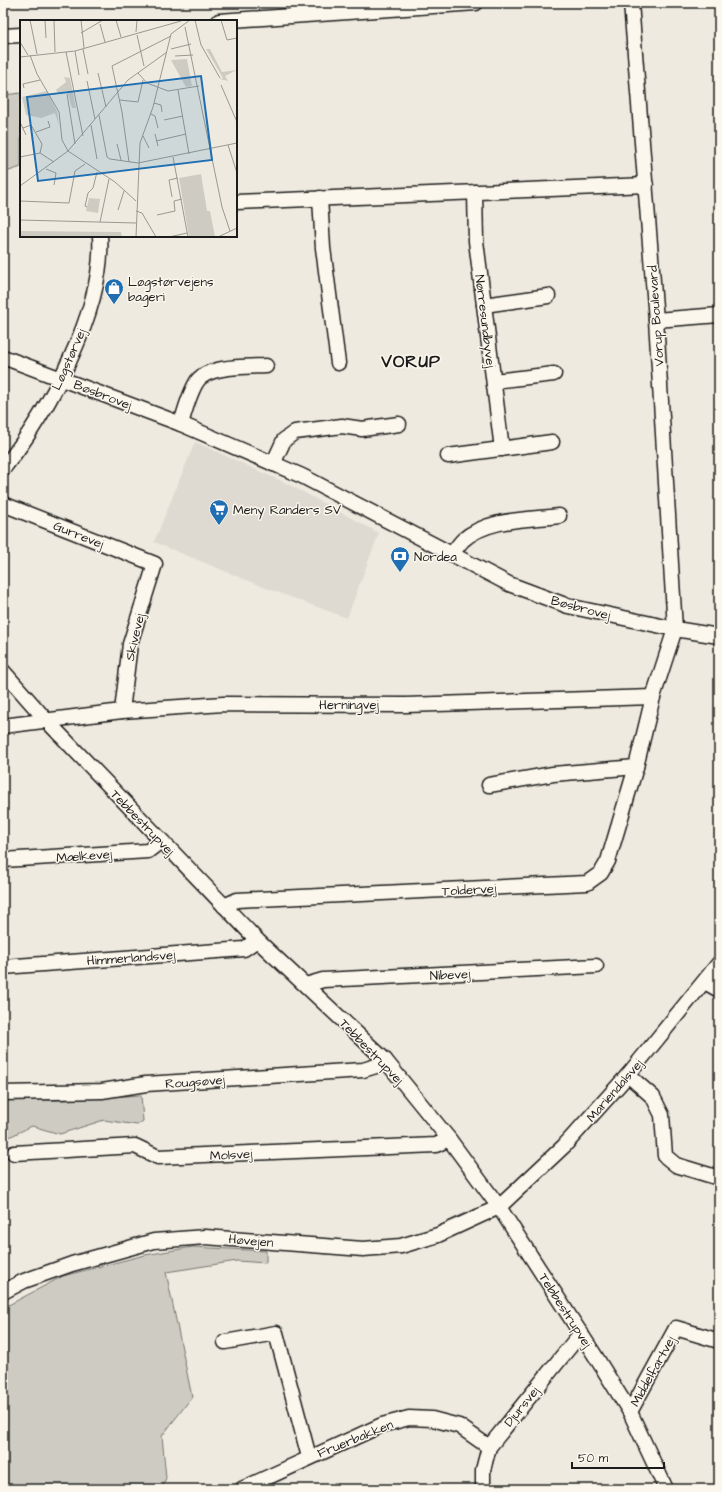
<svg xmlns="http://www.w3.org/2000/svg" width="722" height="1492" viewBox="0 0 722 1492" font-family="'Architects Daughter',sans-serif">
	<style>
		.built { fill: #dedad1 }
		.green { fill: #ceccc2; stroke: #75746f }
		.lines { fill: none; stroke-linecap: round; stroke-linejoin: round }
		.minor-casing { stroke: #1c1c1c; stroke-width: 17 }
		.minor { stroke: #fbf7ec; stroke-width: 14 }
		.labels { text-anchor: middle; stroke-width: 3; stroke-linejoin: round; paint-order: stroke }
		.poi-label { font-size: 13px; fill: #1c1c1c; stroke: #fbf7ec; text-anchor: start }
		.street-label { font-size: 13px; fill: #1c1c1c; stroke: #fbf7ec }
		.district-label { font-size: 17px; font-weight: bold; letter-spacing: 1px; fill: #1c1c1c; stroke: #fbf7ec }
		.inset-road { fill: none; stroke: #9a9891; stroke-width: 1 }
		.view { fill: #1f6fb2; fill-opacity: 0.15; stroke: #1f6fb2; stroke-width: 2 }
		.inset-edge { fill: none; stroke: #1c1c1c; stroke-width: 2 }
	</style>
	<rect width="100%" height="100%" fill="#eeeadf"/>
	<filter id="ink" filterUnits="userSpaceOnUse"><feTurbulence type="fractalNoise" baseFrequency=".025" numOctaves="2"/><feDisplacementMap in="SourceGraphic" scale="8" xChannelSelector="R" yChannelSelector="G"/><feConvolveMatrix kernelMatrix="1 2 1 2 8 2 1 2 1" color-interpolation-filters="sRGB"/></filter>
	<g filter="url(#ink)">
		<path class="built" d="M195,442L288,484L379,533L347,618L266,588L154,542Z"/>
		<g class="green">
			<path d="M21,93V167L3,173V95Z"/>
			<path d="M141,1095L143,1121L137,1125L104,1120L60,1134L32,1126L3,1140V1100H65Z"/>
			<path d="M193,1247L266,1251V1263L237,1261L166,1272L192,1397L162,1436L166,1478L161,1489H3V1308L63,1276L145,1255Z"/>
		</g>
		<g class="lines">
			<g class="minor-casing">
				<g id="minor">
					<path d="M219,21L476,3"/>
					<path d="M3,36L21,35"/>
					<path d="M475,192L476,241L502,449"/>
					<path d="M320,198L323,248L338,363"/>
					<path d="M236,202L646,185"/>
					<path d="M484,305L548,296"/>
					<path d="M656,320L719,315"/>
					<path d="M3,357L181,424L302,476L509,584L568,606L675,629L719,636"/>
					<path d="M494,381L554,374"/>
					<path d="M181,424C185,410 189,395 196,383C205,365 248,367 266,366"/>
					<path d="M448,456L552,442"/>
					<path d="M273,464L284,440L295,432L342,426L362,429L399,424"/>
					<path d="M3,469C48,412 105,310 100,236"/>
					<path d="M3,504L155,564L130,644L122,711"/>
					<path d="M452,554C455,550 459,544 463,540C488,518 528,520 559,516"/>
					<path d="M3,671L47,721L257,940L385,1060L449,1139L499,1207L594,1354L630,1412L666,1489"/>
					<path d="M3,726L122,711L223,704L406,705L653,697"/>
					<path d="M489,785L553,774L636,767"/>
					<path d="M3,860L148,851L161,841"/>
					<path d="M224,906L237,900L587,883L601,873L608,861L636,767L653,697L675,629L656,320L631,3"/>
					<path d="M3,967L244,949L257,940"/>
					<path d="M705,982L719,990"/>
					<path d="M306,985L323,980L596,966"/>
					<path d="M628,1075L653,1097L662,1115L665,1156L676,1165L719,1178"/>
					<path d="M3,1093L102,1091L146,1084L363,1070L376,1066L385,1060"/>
					<path d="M14,1153L135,1146L158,1157L436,1145L449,1139"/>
					<path d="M3,1292L24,1281L72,1264L154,1241L205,1237L363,1249L401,1246L438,1235L499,1207L564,1146L628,1075L719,963"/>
					<path d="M225,1342L276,1333L309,1457"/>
					<path d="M630,1412L676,1328L719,1341"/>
					<path d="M242,1489L382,1425L409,1418L432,1419L459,1426L489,1447"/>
					<path d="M483,1489V1470L489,1447L581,1333"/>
				</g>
			</g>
			<use href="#minor" class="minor"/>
		</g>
	</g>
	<defs>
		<g id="shop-pin" transform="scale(1)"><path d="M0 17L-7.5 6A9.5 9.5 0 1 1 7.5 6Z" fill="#1f6fb2" stroke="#fbf7ec"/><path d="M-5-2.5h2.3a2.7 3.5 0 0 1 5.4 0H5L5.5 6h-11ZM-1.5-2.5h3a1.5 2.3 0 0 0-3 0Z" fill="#fff"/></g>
		<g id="supermarket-pin" transform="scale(1)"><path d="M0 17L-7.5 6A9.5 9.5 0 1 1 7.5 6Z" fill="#1f6fb2" stroke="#fbf7ec"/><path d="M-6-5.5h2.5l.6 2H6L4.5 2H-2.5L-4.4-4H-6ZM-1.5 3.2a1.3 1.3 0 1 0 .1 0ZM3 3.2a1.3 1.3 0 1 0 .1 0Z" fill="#fff"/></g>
		<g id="bank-pin" transform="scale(1)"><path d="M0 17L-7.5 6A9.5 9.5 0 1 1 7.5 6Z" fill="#1f6fb2" stroke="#fbf7ec"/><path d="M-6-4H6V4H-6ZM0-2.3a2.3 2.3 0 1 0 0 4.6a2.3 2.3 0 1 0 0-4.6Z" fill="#fff"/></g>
	</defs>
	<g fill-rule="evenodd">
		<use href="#shop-pin" x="114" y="288"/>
		<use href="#supermarket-pin" x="219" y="509"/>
		<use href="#bank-pin" x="400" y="556"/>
	</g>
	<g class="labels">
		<g class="poi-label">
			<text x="128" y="286">Løgstørvejens<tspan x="128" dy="15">bageri</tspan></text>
			<text x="233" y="514">Meny Randers SV</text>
			<text x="414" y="561">Nordea</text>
		</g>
		<g class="street-label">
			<text transform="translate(655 316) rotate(-94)" y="5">Vorup Boulevard</text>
			<text transform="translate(486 321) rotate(83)" y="5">Nørresundbyvej</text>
			<text transform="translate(68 359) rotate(-66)" y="5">Løgstørvej</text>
			<text transform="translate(103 394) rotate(21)" y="5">Bøsbrovej</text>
			<text transform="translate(79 534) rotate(22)" y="5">Gurrevej</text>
			<text transform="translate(581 607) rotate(15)" y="5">Bøsbrovej</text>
			<text transform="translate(134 637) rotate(-77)" y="5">Skivevej</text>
			<text x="349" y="709">Herningvej</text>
			<text transform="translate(143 822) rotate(46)" y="5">Tebbestrupvej</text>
			<text transform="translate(84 855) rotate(-4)" y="5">Mælkevej</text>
			<text transform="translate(469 889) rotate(-3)" y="5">Toldervej</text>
			<text transform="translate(131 957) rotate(-4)" y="5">Himmerlandsvej</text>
			<text transform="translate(450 974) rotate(-3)" y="5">Nibevej</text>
			<text transform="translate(372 1051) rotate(46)" y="5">Tebbestrupvej</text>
			<text transform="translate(195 1081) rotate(-4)" y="5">Rougsøvej</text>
			<text transform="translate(614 1090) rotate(-49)" y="5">Mariendalsvej</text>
			<text transform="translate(231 1154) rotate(-3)" y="5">Molsvej</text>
			<text transform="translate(251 1240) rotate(5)" y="5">Høvejen</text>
			<text transform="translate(566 1310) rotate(57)" y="5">Tebbestrupvej</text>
			<text transform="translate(652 1371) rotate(-61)" y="5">Middelfartvej</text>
			<text transform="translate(521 1406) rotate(-51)" y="5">Djursvej</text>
			<text transform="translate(355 1438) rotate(-22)" y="5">Fruerbakken</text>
		</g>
		<g class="district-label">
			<text x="411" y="367">VORUP</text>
		</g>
	</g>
	<g transform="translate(20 20)">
		<rect width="217" height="217" fill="#eeeadf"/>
		<path d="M186,29H190L202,52L217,50L205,56L208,61L200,59L203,58ZM167,39L172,66L166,67L151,40ZM44,57L50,58L56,88H52L47,71L38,73L36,70L46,62ZM27,71L37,91L39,105L35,93L21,98L6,95L2,77ZM181,154L187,191H190L195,217H169L159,158ZM69,178L80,179L78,193L66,191ZM0,211L101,212L102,217H0Z" fill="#ceccc2"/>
		<path class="inset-road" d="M10,0L17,34M25,0L26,18M34,0L35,32M61,0L64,28M96,0L101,17M175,0L181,25L200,58M201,0L207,20L217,18M80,4L85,22M165,7L202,187L210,211M116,12L117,0M61,13L83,0M117,15L124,46M0,22L8,35M63,29L68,54M151,29L171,24M55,31L59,55M46,32L63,116M10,35L17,54L39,92L42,120L48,131L95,162L116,181M155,36L173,35M0,37L55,31L161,1M78,53L86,87M118,53L127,63L148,71L179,66M67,61L75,99M201,65L217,102M4,68L3,64L20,60M158,70L169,134M47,74L55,124M100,80L118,82L123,60M134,83L141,85L142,92M131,94L135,96L138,108M79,95L87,137L90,139L118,143L217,123M144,100L163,96M0,102L6,115M71,105L77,139M3,108L11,105L22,124L20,133M16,112L30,107L28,101M135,114L138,126M123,116L129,128M136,121L166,114M97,124L101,140M208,125L217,153M0,137L20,133L34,142M153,137L168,217M109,142L102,92L92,46L151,16M26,149L36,153L34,165M0,166L48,131L108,60L147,32M152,177L149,160L158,158M0,181L49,183L55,151L65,144M67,187L65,186L68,173L73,168L77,152M98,190L104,171M116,191L122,193L136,217M137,195L155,191L154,181L162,179M0,200L116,203M80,202L89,159M116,217L120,123L133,87L151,14L170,0M149,217L167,213M198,217L217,208"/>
		<path class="view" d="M181,56L192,140L18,161L7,77Z"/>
		<rect width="217" height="217" class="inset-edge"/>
	</g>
	<rect width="722" height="1492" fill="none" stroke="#fbf7ec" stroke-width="16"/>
	<rect x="8" y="8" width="706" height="1476" fill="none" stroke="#1c1c1c" stroke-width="1.5" filter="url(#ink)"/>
	<path d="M572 1462v6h92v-6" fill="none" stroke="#1c1c1c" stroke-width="2"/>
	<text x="578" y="1462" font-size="12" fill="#1c1c1c" stroke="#fbf7ec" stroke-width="3" paint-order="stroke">50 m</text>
</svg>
